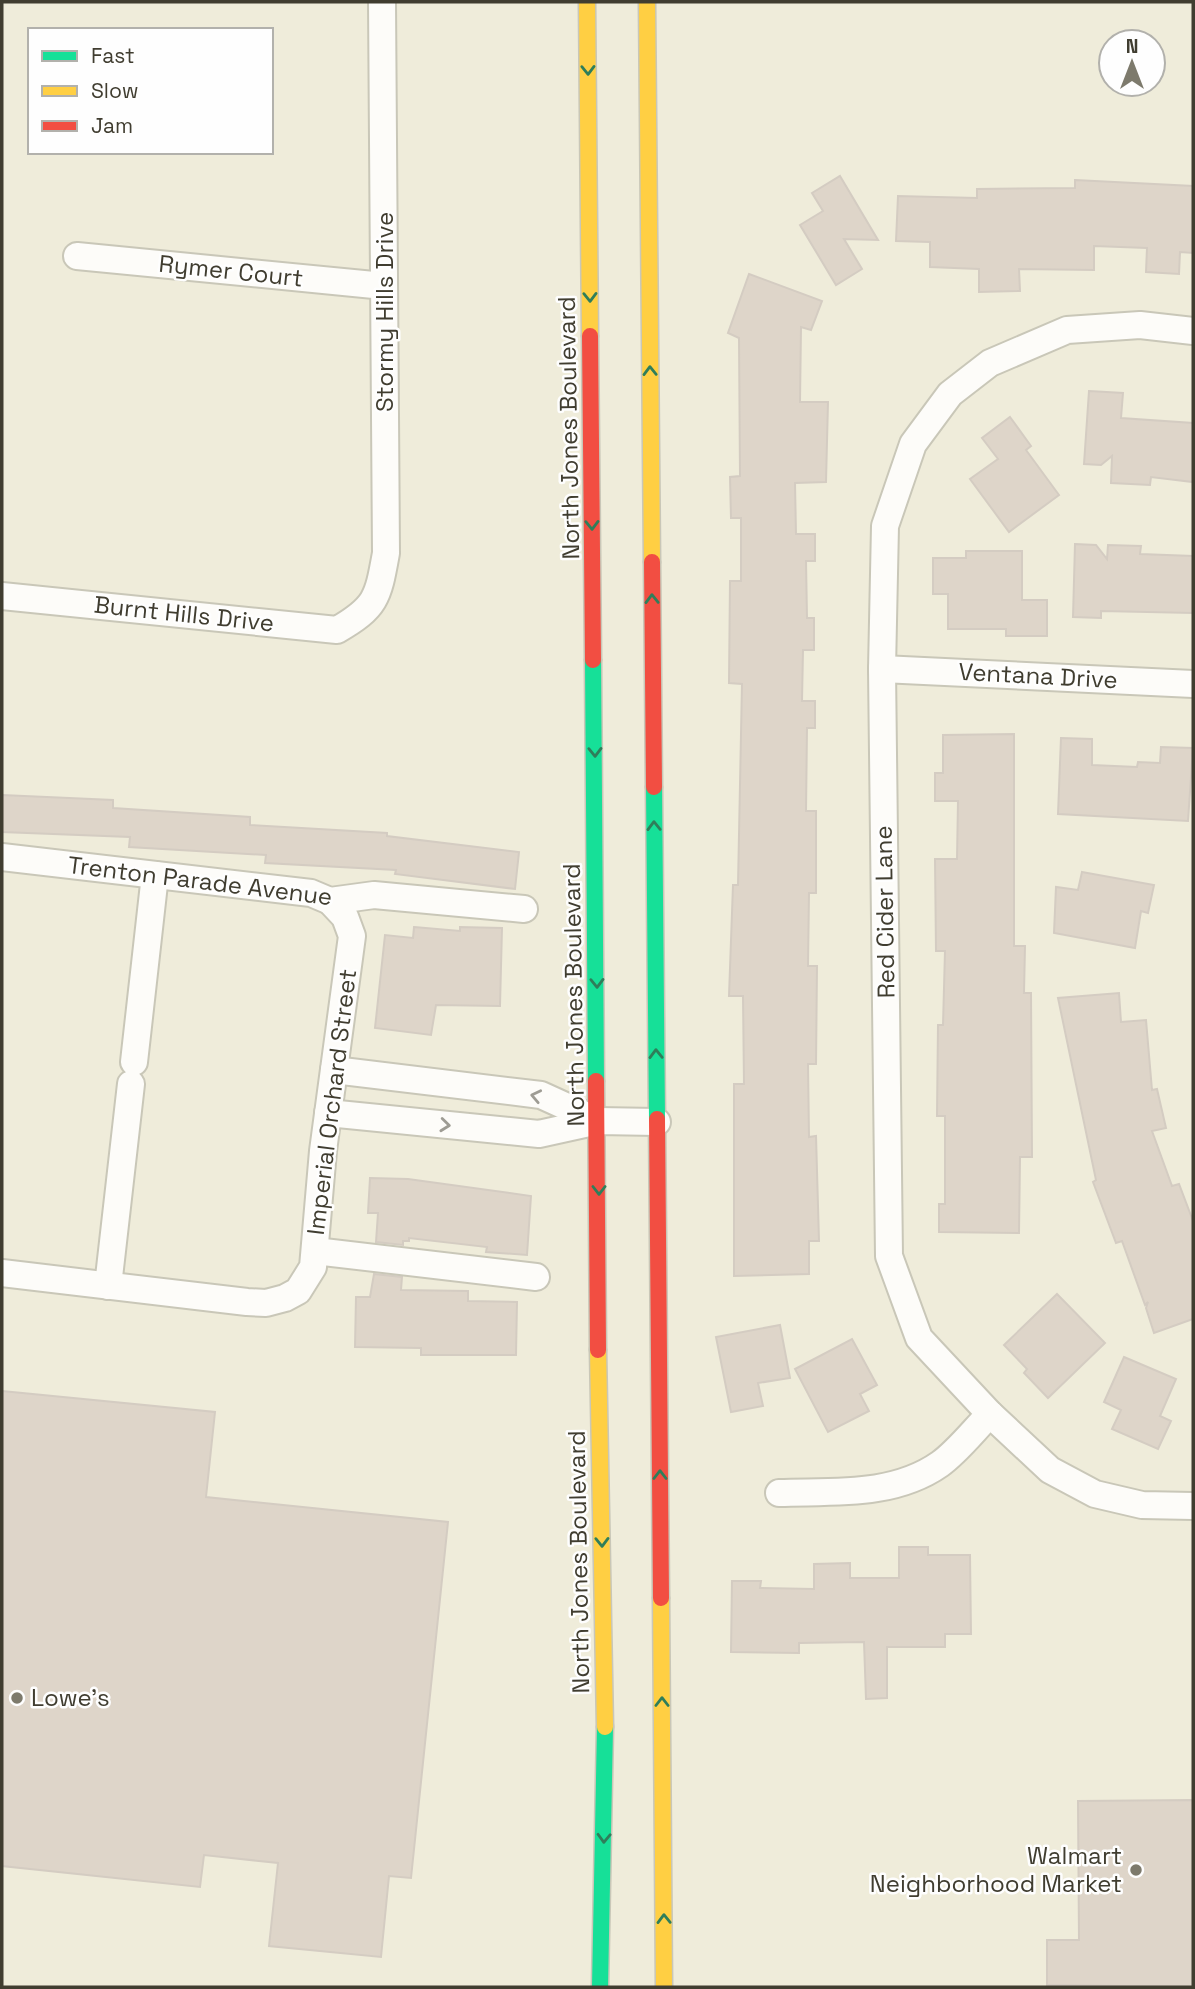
<svg xmlns="http://www.w3.org/2000/svg" width="1195" height="1989" viewBox="0 0 1195 1989" font-family="'Space Grotesk',sans-serif">
	<style>
		.building { fill: #ded5c9; stroke: #d4ccc2; stroke-width: 2 }
		.lines { fill: none; stroke-linecap: round; stroke-linejoin: round }
		.street-casing { stroke: #c9c7b8; stroke-width: 30 }
		.fast-casing { stroke: #c9c7b8; stroke-width: 19 }
		.slow-casing { stroke: #c9c7b8; stroke-width: 19 }
		.jam-casing { stroke: #c9c7b8; stroke-width: 19 }
		.street { stroke: #fdfcf9; stroke-width: 26 }
		.fast { stroke: #16e098; stroke-width: 16 }
		.slow { stroke: #ffcf43; stroke-width: 16 }
		.jam { stroke: #f24e42; stroke-width: 16 }
		.oneway { stroke: #2f7e5a }
		.oneway2 { stroke: #9e9c94 }
		.poi-dot { fill: #7d7a6c; stroke: #fefefe; stroke-width: 2.5 }
		.labels { text-anchor: middle; stroke-width: 5; stroke-linejoin: round; paint-order: stroke }
		.street-label { font-size: 24px; fill: #403d30; stroke: #fefefe }
		.poi-label { font-size: 24px; fill: #403d30; stroke: #fefefe; text-anchor: start }
	</style>
	<rect width="100%" height="100%" fill="#efecda"/>
	<g class="building">
		<path d="M840,176L878,240L844,239L862,269L836,285L800,225L823,211L812,193Z"/>
		<path d="M1075,180L1193,186V253L1180,252L1179,274L1146,272L1147,248L1094,246V270L1019,269L1020,291L979,292V269L930,267V242L896,241L898,196L977,198V189L1075,188Z"/>
		<path d="M749,274L822,301L811,330L801,327L800,402H828L826,482L795,483L796,534H815V561H806L807,618H814V650H803L802,701H815V728H807L806,811H816V893H809L808,966H817L816,1064H808L809,1137L816,1136L819,1241H809V1274L734,1276V1084H744L743,996H729L733,885H738L742,684L729,683L730,581H741V518H731L730,477L740,476L739,338L728,333Z"/>
		<path d="M1089,391L1123,393L1121,418L1193,423V482L1151,477L1150,485L1111,483L1112,456L1101,465L1084,464Z"/>
		<path d="M1010,417L1031,446L1026,450L1059,495L1009,532L970,479L998,459L982,438Z"/>
		<path d="M1075,544L1096,545L1107,559L1108,545L1141,546L1140,554L1193,556V613L1101,611V618L1073,617Z"/>
		<path d="M966,551H1022V600H1047V636H1006V629H948V594H933V558H966Z"/>
		<path d="M1014,734V946H1025L1024,993H1031L1032,1157H1020L1019,1233L939,1232V1204H945V1116H937L938,1025H943L945,951H936L935,859H957L958,801H935V773H943V735Z"/>
		<path d="M1061,738L1092,739V765L1137,767L1138,762L1160,763L1161,747L1193,748L1188,821L1058,814Z"/>
		<path d="M2,795L113,800V808L250,817V825L387,833V836L519,852L515,889L395,874L396,870L265,863L266,855L129,847L130,837L2,832Z"/>
		<path d="M1082,872L1154,885L1148,913L1141,911L1135,948L1054,933L1056,887L1078,890Z"/>
		<path d="M414,927L460,931V927L502,928L500,1006L436,1005L431,1035L375,1028L385,935L413,938Z"/>
		<path d="M1119,993L1121,1022L1146,1020L1152,1090L1157,1089L1166,1128L1152,1131L1172,1186L1179,1184L1193,1221V1319L1154,1333L1146,1308L1148,1302L1145,1305L1122,1241L1116,1243L1093,1182L1096,1180L1058,998Z"/>
		<path d="M370,1178L408,1179L531,1196L527,1255L486,1252L487,1247L409,1238V1241H403V1245L376,1242L378,1213H368Z"/>
		<path d="M374,1274L402,1277L401,1290L468,1291V1301L517,1302L516,1355H421V1348L355,1347L356,1297H370Z"/>
		<path d="M1057,1294L1105,1343L1048,1398L1024,1373L1027,1369L1004,1345Z"/>
		<path d="M780,1325L790,1378L758,1383L763,1406L731,1412L716,1337Z"/>
		<path d="M852,1339L877,1385L860,1394L869,1411L828,1432L795,1369Z"/>
		<path d="M1124,1357L1176,1379L1160,1416L1171,1421L1158,1449L1112,1429L1121,1410L1104,1402Z"/>
		<path d="M2,1391L215,1412L206,1497L448,1522L411,1878L389,1876L381,1957L269,1946L278,1863L204,1855L200,1887L2,1866Z"/>
		<path d="M899,1547H928V1555H970L971,1634H945V1647H887V1698L866,1699L864,1642L799,1643V1653L731,1652L732,1581H761L760,1588L814,1589V1564L850,1563V1578H899Z"/>
		<path d="M1193,1800V1987L1047,1985V1940H1079L1078,1801Z"/>
	</g>
	<g class="lines">
		<g class="street-casing">
			<g id="street">
				<path d="M77,256L384,286"/>
				<path d="M1193,331L1140,325L1067,330L990,363L950,394L913,444L885,526L882,669L889,1256L919,1338L990,1414L1050,1470L1095,1494L1142,1505L1193,1506"/>
				<path d="M2,596L337,630C377,607 378,597 386,553L382,2"/>
				<path d="M882,669L1193,684"/>
				<path d="M2,857L311,893L330,901L374,895L524,909"/>
				<path d="M134,1062L155,875"/>
				<path d="M334,1070L541,1095L598,1121"/>
				<path d="M328,1113L539,1134L598,1121L657,1122"/>
				<path d="M315,1251L536,1277"/>
				<path d="M2,1273L247,1302L266,1303L285,1298L298,1291L313,1267L323,1151L352,936L345,917L330,901"/>
				<path d="M108,1286L131,1084"/>
				<path d="M779,1493C833,1491 893,1497 940,1464C958,1451 974,1430 990,1414"/>
			</g>
		</g>
		<g class="fast-casing">
			<g id="fast">
				<path d="M593,660L596,1081"/>
				<path d="M654,787L657,1119"/>
				<path d="M600,1987L605,1727"/>
			</g>
		</g>
		<g class="slow-casing">
			<g id="slow">
				<path d="M587,2L590,336"/>
				<path d="M647,2L652,562"/>
				<path d="M598,1350L605,1727"/>
				<path d="M661,1598L664,1987"/>
			</g>
		</g>
		<g class="jam-casing">
			<g id="jam">
				<path d="M590,336L593,660"/>
				<path d="M652,562L654,787"/>
				<path d="M596,1081L598,1350"/>
				<path d="M657,1119L661,1598"/>
			</g>
		</g>
		<use href="#street" class="street"/>
		<use href="#fast" class="fast"/>
		<use href="#slow" class="slow"/>
		<use href="#jam" class="jam"/>
	</g>
	<defs><path id="oneway-chevron" d="M-2-3.5L2.5 0L-2 3.5" fill="none" stroke-width="1.6" stroke-linecap="round" stroke-linejoin="round" transform="scale(1.75)"/></defs>
	<g class="oneway">
		<use href="#oneway-chevron" transform="translate(588 70) rotate(89)"/>
		<use href="#oneway-chevron" transform="translate(590 297) rotate(89)"/>
		<use href="#oneway-chevron" transform="translate(650 371) rotate(-91)"/>
		<use href="#oneway-chevron" transform="translate(592 525) rotate(89)"/>
		<use href="#oneway-chevron" transform="translate(652 599) rotate(-91)"/>
		<use href="#oneway-chevron" transform="translate(595 752) rotate(89)"/>
		<use href="#oneway-chevron" transform="translate(654 826) rotate(-91)"/>
		<use href="#oneway-chevron" transform="translate(597 983) rotate(89)"/>
		<use href="#oneway-chevron" transform="translate(656 1054) rotate(-91)"/>
		<use href="#oneway-chevron" transform="translate(599 1190) rotate(90)"/>
		<use href="#oneway-chevron" transform="translate(660 1475) rotate(-90)"/>
		<use href="#oneway-chevron" transform="translate(602 1542) rotate(89)"/>
		<use href="#oneway-chevron" transform="translate(662 1702) rotate(-90)"/>
		<use href="#oneway-chevron" transform="translate(604 1838) rotate(92)"/>
		<use href="#oneway-chevron" transform="translate(664 1919) rotate(-91)"/>
	</g>
	<g class="oneway2">
		<use href="#oneway-chevron" transform="translate(536 1096) rotate(-168)"/>
		<use href="#oneway-chevron" transform="translate(445 1125) rotate(6)"/>
	</g>
	<g class="poi-dot">
		<circle cx="17" cy="1698" r="7"/>
		<circle cx="1136" cy="1870" r="7"/>
	</g>
	<g class="labels">
		<g class="street-label">
			<text transform="translate(231 271) rotate(6)" y="8">Rymer Court</text>
			<text transform="translate(385 312) rotate(-90)" y="8">Stormy Hills Drive</text>
			<text transform="translate(569 428) rotate(-91)" y="8">North Jones Boulevard</text>
			<text transform="translate(184 614) rotate(6)" y="8">Burnt Hills Drive</text>
			<text transform="translate(1038 676) rotate(3)" y="8">Ventana Drive</text>
			<text transform="translate(200 881) rotate(7)" y="8">Trenton Parade Avenue</text>
			<text transform="translate(885 912) rotate(-91)" y="8">Red Cider Lane</text>
			<text transform="translate(574 995) rotate(-91)" y="8">North Jones Boulevard</text>
			<text transform="translate(332 1102) rotate(-83)" y="8">Imperial Orchard Street</text>
			<text transform="translate(579 1562) rotate(-91)" y="8">North Jones Boulevard</text>
		</g>
		<g class="poi-label">
			<text x="31" y="1706">Lowe's</text>
			<text x="1122" y="1864" text-anchor="end">Walmart<tspan x="1122" dy="28">Neighborhood Market</tspan></text>
		</g>
	</g>
	<rect width="1195" height="1989" fill="none" stroke="#403d30" stroke-width="7"/>
	<rect x="28" y="28" width="245" height="126" fill="#fefefe" stroke="#b2b1ac" stroke-width="2"/>
	<rect x="42" y="51" width="35" height="10" fill="#16e098" stroke="#b2b1ac" stroke-width="2"/>
	<text x="91" y="63" font-size="21" fill="#403d30">Fast</text>
	<rect x="42" y="86" width="35" height="10" fill="#ffcf43" stroke="#b2b1ac" stroke-width="2"/>
	<text x="91" y="98" font-size="21" fill="#403d30">Slow</text>
	<rect x="42" y="121" width="35" height="10" fill="#f24e42" stroke="#b2b1ac" stroke-width="2"/>
	<text x="91" y="133" font-size="21" fill="#403d30">Jam</text>
	<g transform="translate(1132 63)"><circle r="33" fill="#fefefe" stroke="#b2b1ac" stroke-width="2"/>
	<path d="M0-5L12 26L0 18L-12 26Z" fill="#7d7a6c"/>
	<text y="-10" font-size="19" font-weight="bold" text-anchor="middle" fill="#403d30">N</text>
	</g>
</svg>
